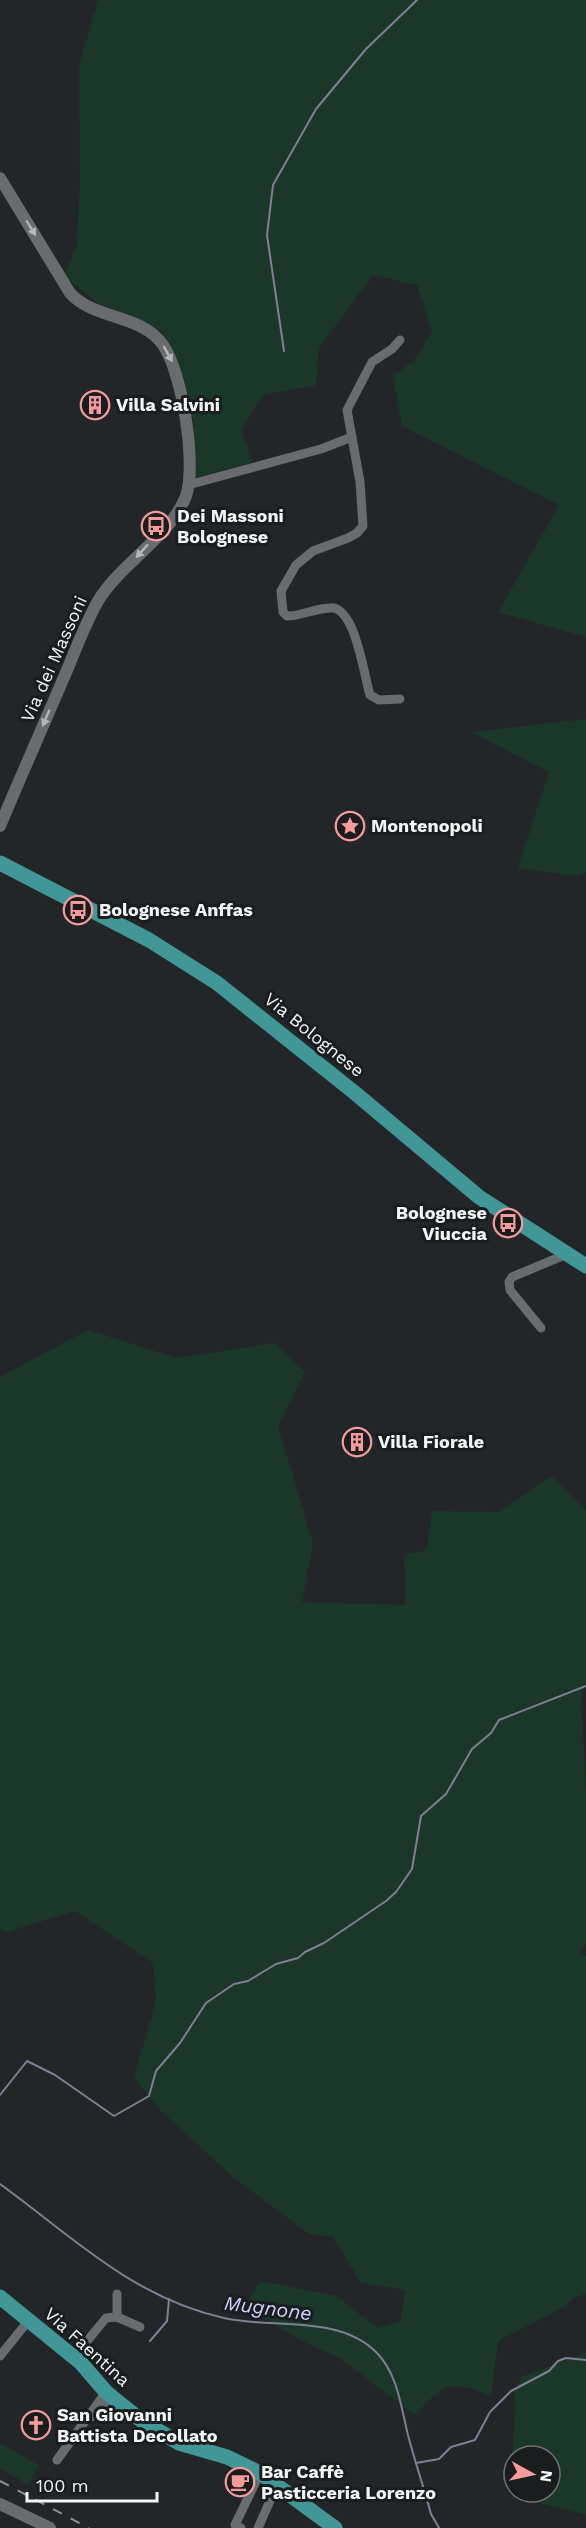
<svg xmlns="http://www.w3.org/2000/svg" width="586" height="2528" viewBox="0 0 586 2528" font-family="'Work Sans',sans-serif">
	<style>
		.green { fill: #1a3729 }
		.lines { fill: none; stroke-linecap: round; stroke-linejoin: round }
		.stream { stroke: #7f7f93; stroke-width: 2 }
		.minor { stroke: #696c6e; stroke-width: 9 }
		.tertiary { stroke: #696c6e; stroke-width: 12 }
		.primary { stroke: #419796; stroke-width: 15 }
		.rail { stroke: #8e9192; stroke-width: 2; stroke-dasharray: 10 10; stroke-linecap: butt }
		.oneway { fill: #b4b7b8 }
		.labels { text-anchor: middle; stroke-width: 6; stroke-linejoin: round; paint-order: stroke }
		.poi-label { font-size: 18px; font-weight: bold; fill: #f2f4f5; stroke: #1a1d1e; text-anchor: start }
		.street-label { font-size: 18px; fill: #f2f4f5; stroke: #1a1d1e }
		.water-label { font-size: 20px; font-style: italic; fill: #d2d2fe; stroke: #1a1d1e }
	</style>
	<rect width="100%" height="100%" fill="#232628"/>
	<g class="green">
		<path d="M98,0H586V637L498,612L559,505L402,426L393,376L415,360L432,331L417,285L373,275L319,348L316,385L263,395L241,429L252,462L192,479L194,421L162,331L96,302L64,276L77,245L80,179L79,67Z"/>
		<path d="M586,719V872L578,876L518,868L549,772L471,732Z"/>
		<path d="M88,1330L177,1358L275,1343L305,1372L278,1427L313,1543L302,1602L405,1605L404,1555L427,1550L432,1511L499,1512L551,1476L586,1511V1681L581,1698L586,1789V1944L580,1953L586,1956V2294L574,2297L564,2307L498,2341L491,2396C447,2378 446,2383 415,2415L340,2358L304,2342L245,2307L260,2281L337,2296L377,2328L401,2321L405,2290L361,2283L333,2237L309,2234L234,2178L160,2110L134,2078L156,2001L153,1963L75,1911L6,1932L0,1928V1377Z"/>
		<path d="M586,2353V2515L543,2504L515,2492H550V2456H514V2492L512,2491L515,2389L523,2376Z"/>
		<path d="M0,2443L39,2465L28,2485L0,2468Z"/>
	</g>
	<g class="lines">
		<g class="stream">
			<path d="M284,351L267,235L273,185L316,109L366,49L417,0"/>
			<path d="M0,2095L27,2061L55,2075L114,2116L149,2096L156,2071L180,2043L206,2003L234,1984L248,1981L276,1964L298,1958L305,1952L324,1943L386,1901L396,1892L412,1869L421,1816L446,1794L472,1749L491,1733L499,1720L586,1686"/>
			<path d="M0,2184C72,2236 133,2298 224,2318C270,2329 338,2314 376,2352C398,2374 401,2407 408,2435C415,2462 424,2488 431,2514L439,2528"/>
			<path d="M150,2341L167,2321L169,2299"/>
			<path d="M416,2463L439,2459L451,2447L475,2440L490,2412L511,2391L549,2371L558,2361L566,2358L586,2360"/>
		</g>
		<g class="minor">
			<path d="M400,340L392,349L372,362L347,410L360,482L363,526L357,533L348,538L313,551L296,565L281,591L283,612L287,616C302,616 318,607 333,608C356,611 364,676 370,695L379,700L400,699"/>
			<path d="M188,485L321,449L352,437"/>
			<path d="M541,1328L510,1290L509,1282L512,1277L567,1254"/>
			<path d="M117,2317V2294"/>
			<path d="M0,2356L29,2320"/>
			<path d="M74,2357L106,2318L117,2317L140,2327"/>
			<path d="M87,2419L96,2415L111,2396"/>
			<path d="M57,2460L106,2392"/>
			<path d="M241,2528L235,2525L260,2473"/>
			<path d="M258,2528L277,2485"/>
		</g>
		<g class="tertiary">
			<path d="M0,178L70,293C94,320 142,314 163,345C182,372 197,464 186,496C171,536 120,564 98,601C85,624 75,651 65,675C43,726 21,776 0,826"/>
			<path d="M0,2504L50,2528"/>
		</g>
		<g class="primary">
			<path d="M0,863L149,940L217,983L355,1093L479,1197L586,1266"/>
			<path d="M0,2297L81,2363L106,2392L142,2421L179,2443L227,2457L260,2473L335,2528"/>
		</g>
		<path class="rail" d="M0,2481L89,2528"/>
	</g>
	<defs><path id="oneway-solid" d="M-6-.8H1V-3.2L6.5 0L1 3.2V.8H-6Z" transform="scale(1.5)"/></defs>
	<g class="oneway">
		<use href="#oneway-solid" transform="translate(31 228) rotate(59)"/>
		<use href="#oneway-solid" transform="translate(168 354) rotate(61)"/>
		<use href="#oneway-solid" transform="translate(142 551) rotate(132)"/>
		<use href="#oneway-solid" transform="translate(46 718) rotate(113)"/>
	</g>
	<defs>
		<g id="building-ring" transform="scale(1.5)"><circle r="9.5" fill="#1a1d1e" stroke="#f59b9d" stroke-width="1.5"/><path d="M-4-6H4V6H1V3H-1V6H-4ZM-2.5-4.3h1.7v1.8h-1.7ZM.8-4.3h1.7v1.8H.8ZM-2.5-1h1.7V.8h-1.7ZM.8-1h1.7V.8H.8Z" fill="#f59b9d"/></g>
		<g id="bus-ring" transform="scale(1.5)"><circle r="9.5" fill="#1a1d1e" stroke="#f59b9d" stroke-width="1.5"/><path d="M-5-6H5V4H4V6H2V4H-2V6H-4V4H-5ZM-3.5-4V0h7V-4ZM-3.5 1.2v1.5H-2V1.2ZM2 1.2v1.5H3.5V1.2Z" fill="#f59b9d"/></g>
		<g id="sight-ring" transform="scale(1.5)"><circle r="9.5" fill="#1a1d1e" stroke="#f59b9d" stroke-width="1.5"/><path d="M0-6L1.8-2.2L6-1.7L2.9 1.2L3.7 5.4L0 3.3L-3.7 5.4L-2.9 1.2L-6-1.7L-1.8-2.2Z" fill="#f59b9d"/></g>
		<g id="church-ring" transform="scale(1.5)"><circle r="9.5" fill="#1a1d1e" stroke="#f59b9d" stroke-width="1.5"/><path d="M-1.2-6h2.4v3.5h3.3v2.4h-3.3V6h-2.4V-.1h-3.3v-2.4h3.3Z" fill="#f59b9d"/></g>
		<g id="cafe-ring" transform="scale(1.5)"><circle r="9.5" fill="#1a1d1e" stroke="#f59b9d" stroke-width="1.5"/><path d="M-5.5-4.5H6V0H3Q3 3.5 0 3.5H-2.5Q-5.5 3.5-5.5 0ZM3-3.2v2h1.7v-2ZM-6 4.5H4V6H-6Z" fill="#f59b9d"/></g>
	</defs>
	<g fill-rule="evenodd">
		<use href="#building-ring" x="95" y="405"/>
		<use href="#bus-ring" x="156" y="526"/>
		<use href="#sight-ring" x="350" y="826"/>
		<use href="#bus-ring" x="78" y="910"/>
		<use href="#bus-ring" x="508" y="1223"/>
		<use href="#building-ring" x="357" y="1442"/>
		<use href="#church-ring" x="36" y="2425"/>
		<use href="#cafe-ring" x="240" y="2482"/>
	</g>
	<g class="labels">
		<g class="poi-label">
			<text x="116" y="411">Villa Salvini</text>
			<text x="177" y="522">Dei Massoni<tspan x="177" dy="21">Bolognese</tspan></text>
			<text x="371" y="832">Montenopoli</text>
			<text x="99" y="916">Bolognese Anffas</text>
			<text x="487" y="1219" text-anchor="end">Bolognese<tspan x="487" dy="21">Viuccia</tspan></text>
			<text x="378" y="1448">Villa Fiorale</text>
			<text x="57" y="2421">San Giovanni<tspan x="57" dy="21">Battista Decollato</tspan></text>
			<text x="261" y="2478">Bar Caffè<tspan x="261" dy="21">Pasticceria Lorenzo</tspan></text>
		</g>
		<g class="street-label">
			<text transform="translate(54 659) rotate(-66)" y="6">Via dei Massoni</text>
			<text transform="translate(314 1035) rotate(39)" y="6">Via Bolognese</text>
			<text transform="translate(87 2347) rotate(42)" y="6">Via Faentina</text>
		</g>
		<g class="water-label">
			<text transform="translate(268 2308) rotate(7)" y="7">Mugnone</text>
		</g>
	</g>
	<g transform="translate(532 2474) rotate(98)"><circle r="28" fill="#1a1d1e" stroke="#707374" stroke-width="1.5"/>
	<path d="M0-4.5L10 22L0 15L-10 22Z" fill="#f59b9d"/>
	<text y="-9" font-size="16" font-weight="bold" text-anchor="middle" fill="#f2f4f5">N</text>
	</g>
	<path d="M27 2492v9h130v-9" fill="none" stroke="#f2f4f5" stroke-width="3"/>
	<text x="36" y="2492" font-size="18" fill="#f2f4f5" stroke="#1a1d1e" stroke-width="4.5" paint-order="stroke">100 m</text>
</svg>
